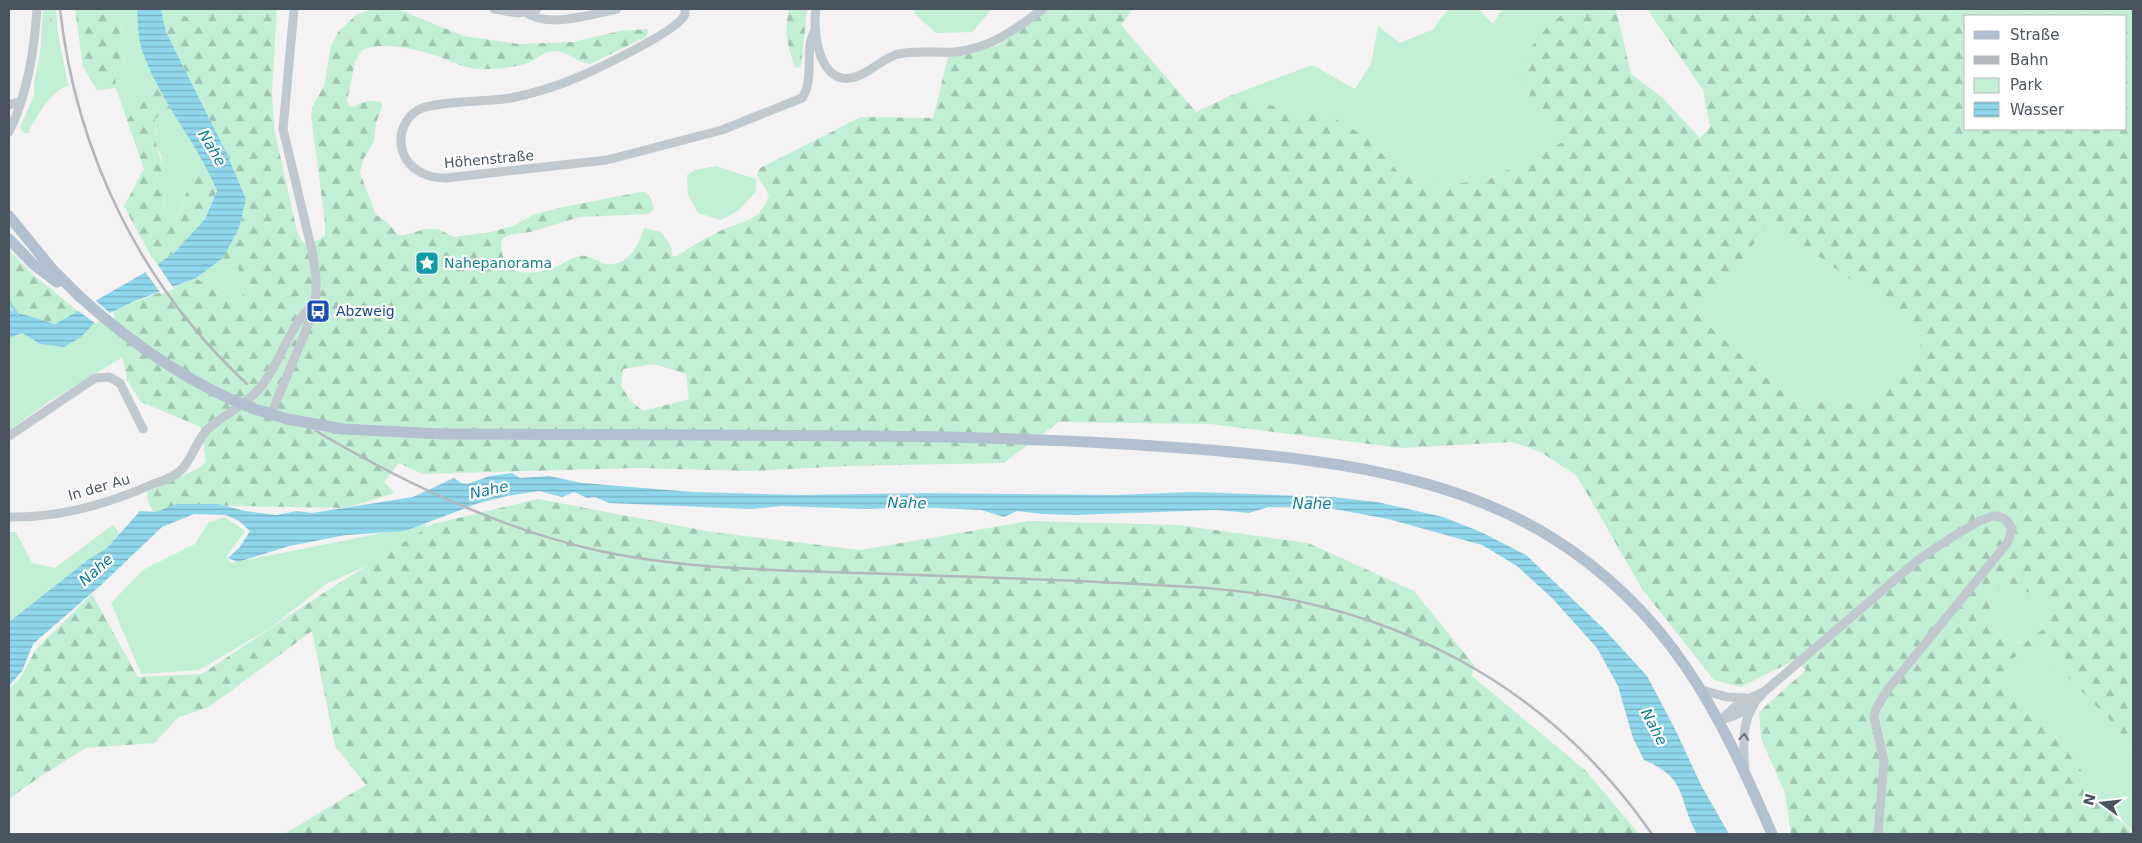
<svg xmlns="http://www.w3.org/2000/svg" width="2142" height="843" viewBox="0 0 2142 843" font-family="'DejaVu Sans',sans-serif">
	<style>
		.green { fill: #c2f0d5 }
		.forest { fill: url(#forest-firs); fill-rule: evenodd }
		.water { fill: url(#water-rules) }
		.pier { fill: #f4f2f2 }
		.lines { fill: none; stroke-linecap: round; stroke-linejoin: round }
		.stream { stroke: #8fd7ec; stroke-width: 2.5 }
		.minor { stroke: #c0c9d0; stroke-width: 9 }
		.major { stroke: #b2c0d0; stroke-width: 11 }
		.rail { stroke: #b4b7bc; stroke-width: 2.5 }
		.major-bridge { stroke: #b2c0d0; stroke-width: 11 }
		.oneway { stroke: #6d7781 }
		.labels { text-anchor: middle; stroke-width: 4.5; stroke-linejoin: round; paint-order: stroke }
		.street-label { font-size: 14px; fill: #49545f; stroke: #fff }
		.culture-label { font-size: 14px; fill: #0d838f; stroke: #fff; text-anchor: start }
		.transit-label { font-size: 14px; fill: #164399; stroke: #fff; text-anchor: start }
		.water-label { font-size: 15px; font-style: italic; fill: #0d7d9e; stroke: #fff }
	</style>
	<defs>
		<pattern id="forest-firs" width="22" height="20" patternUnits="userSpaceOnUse" patternTransform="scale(1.25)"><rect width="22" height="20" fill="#c2f0d5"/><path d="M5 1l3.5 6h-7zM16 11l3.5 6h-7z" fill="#a0c5b0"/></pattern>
		<pattern id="water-rules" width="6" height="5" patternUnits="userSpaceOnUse" patternTransform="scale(1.25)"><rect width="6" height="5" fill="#8fd7ec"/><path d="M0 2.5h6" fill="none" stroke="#77b1c2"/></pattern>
	</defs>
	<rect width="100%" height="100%" fill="#f4f2f2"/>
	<g class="green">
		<path d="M43,9H48L51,25L58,33L68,86C52,89 35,119 28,133H24L20,128L34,95V83L40,53Z"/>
		<path d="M120,9H137L141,46L157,83L127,120L116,88L115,73L124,62Z"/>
		<path d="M180,9H195L192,18C185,18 182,15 180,9Z"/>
		<path d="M914,9H992L972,32L936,33L915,14Z"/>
		<path d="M1450,9H1478L1493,24L1502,9H1572L1552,21L1544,121L1571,138L1489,179L1440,186L1399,173L1369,139L1280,108L1232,95L1312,65L1355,89L1371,64L1378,26L1400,43L1434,29L1440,19Z"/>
		<path d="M171,108L205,164L192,175L175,224L167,221L164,213L165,199L161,155L156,143L155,118Z"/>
		<path d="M716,166L756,179V192L738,211L721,220L698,213L688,195L687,175L695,170Z"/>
		<path d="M1771,221L1928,337L1865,404L1791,400L1699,317Z"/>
		<path d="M223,258L237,265L241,275L243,299L234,304L196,278Z"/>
		<path d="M99,318L138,340L123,357L53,399L9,430V338L22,333L40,344Z"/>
		<path d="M225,517L245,531L226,557L231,563L427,524L420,542L326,584L269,629L199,670L141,674L111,603L143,570L195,544L208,523Z"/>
		<path d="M114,524L119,535L107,548L89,559L9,622V532H16L32,563L55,568Z"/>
		<path d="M2005,585L2043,597L2050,624L2026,642L2011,643L1996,632L1989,599Z"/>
		<path d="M2033,648L2044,653L2111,721L2133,749V832L2100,796L2056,736L2004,678L2013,658Z"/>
	</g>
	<g class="forest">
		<path d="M48,9H56L58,33L51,25Z"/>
		<path d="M75,9H120L124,62L115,73L116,88L97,90L83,67Z"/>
		<path d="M161,9H180C182,15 185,18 192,17L195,9H277L272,92L274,128L297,231L301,240L304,243L319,240L325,235V223L311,114L313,105L324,86L331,46L338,32L356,15L372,9H397L464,36L519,44L573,42L620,31L647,29L648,32L646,37L590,64C577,63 568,51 555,51C544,51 539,58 530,62C513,69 484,71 466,67C456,64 446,59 437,56C416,49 383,41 362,50L355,62L347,101L349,106L354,107C363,101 370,100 381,102L382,107L376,123L374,141L363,160L360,173L376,215L386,221L398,235H405L425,229H438L454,237L491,232L513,226L535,214L564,207L640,192H645L651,198L654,209L648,214L580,217L530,232L509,235L503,238C499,246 502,252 504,260C510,278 537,273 552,269C561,266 570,257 580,256C589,255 595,260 602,263C625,270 639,247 644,228L661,232L671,246L672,256H677C690,247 704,239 718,232C741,220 759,224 769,195L757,175L760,168L861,117L933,118L948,57L971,54L999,45L1048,9H1133L1121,25L1196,112L1232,95L1280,108L1329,115L1369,139L1399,173L1440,186L1489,179L1571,138L1544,121L1515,68L1552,21L1572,9H1616L1631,74L1662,97L1700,138L1710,127L1703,90L1647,9H2133V749L2111,721L2044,653L2033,648L2013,658L2004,678L2056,736L2100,796L2133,834H1791L1785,793L1761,738L1759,712L1806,670L1795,660L1741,687L1714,680L1642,589L1577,476L1541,452L1512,442L1401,448L1210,424L1059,422L1004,463L846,466L752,471L636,468L422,474L399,463L384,482L395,493L345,508L197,505L154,513L148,502L147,492L199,468L206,462L201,427L141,402L127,380L113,311L196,278L234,304L243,299L241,275L237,266L223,258L246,198L227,154L166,32ZM1966,16H2126V129H1966ZM1771,221L1928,337L1865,404L1791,400L1699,317ZM654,364L686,374L689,399L643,411L630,400L621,386L623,369ZM2005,585L2043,597L2050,624L2026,642L2011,643L1996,632L1989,600Z"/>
		<path d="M789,9H807V11L801,66L798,68L795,67C787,44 784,33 789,9Z"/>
		<path d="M157,83L171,108L155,119L156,143L165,176L164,213L167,221L176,223L192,175L205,164L217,191L205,219L174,253L157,264L148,251L124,206L144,169L127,120Z"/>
		<path d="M9,250L31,273L78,311L55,324L9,310Z"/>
		<path d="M538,499L712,532L860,550L1029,521L1179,525L1308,543L1414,591L1474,665L1472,676L1586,771L1639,834H284L366,785L335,746L312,631L209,707L179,717L154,743L86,748L41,776L9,799V689L21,677L36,649L92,594L138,677L202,674L322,594L433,524Z"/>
	</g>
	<g class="water">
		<path d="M137,9H161L166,32L227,154L246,199L239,228L223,258L196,278L135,301L99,318L81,337L64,347L40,344L22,333L9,338V310L55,324L144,273L174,253L205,219L217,191C197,141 158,100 141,47C138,36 138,21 137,9Z"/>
		<path d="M512,473L520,478L549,476L582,483L693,492L803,495L921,493L1113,495L1194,492L1332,497L1377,502L1443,517L1481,532L1526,555L1603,628L1647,676L1676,731L1701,785L1729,834H1697C1677,798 1689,779 1644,760L1633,738L1618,686L1597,648L1552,598L1517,566L1482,545L1388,519L1329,508L1269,507L1249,513L1216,510L1074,515L1042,514L1017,511L1004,517L981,510L915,507L866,509L782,506L751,509L609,503L595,497L587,498L574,492L562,497L539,491L507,496L479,503L405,531L346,535L289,546L238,562L228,558L240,547L250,531L239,521L226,515L194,514L162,527L101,585L33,644L22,671L9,686V622L89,559L107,548L140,511L156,512L177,504H218L245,511L276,515L297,511L312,513L413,497L454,478L461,483L467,484L490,476Z"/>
	</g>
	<g class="pier">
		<path d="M156,262L174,289L161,294L144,270Z"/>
		<path d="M93,298L112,315L100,320L96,324L76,309Z"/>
	</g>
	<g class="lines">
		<path class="stream" d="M9,302L18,315"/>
		<g class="minor">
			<path d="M494,9L518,13L537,9"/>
			<path d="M685,9C685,11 686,14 684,16C675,33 587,74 566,82C548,89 530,94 511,98C489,102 433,101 418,110C396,123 395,156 417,170C425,176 435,178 446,178L607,160L722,130L802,98C815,79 804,52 814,32"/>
			<path d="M816,9C812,33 820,91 858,76C872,71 883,58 898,54C917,50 936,53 955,52C993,48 1013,30 1043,9"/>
			<path d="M525,12C548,29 592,14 617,9"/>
			<path d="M9,105L21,101"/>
			<path d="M9,132C28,93 34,51 37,9"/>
			<path d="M271,414L305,333L313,310L316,292V279L313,255L283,129L294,9"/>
			<path d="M9,436L95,378L109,377L120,383L143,429"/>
			<path d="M9,517C58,518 108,504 153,484C162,481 173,478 180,471C193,459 196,439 210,427C228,412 249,403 263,384C282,359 290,324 314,304"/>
			<path d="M1702,690L1727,697L1747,698"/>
			<path d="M1722,719L1739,703L1763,692"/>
			<path d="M1720,720C1740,716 1752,706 1765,691L1918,560C1931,551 1981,516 1995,516C2004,516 2009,522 2012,529L2008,542L1888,689L1876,709L1874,717L1884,761L1878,834"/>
			<path d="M1745,772C1744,750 1740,725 1754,705"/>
		</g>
		<g class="major">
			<path d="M9,216L52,269L79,296"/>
			<path d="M9,239L33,264L57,282"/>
			<path d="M252,408L287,419"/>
			<path d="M442,434C585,434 729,435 872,436C980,437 1088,440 1196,449C1317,459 1446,472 1551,537C1670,611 1719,712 1772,834"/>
		</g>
		<g class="rail">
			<path d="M60,9C76,153 141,286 247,384"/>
			<path d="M316,431C399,480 497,527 591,549C678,569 771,570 861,573C976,577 1091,580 1206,588C1389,602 1546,682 1652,834"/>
		</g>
		<g class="major-bridge">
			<path d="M79,296C131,343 187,383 252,408"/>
			<path d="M287,419L343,429L442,434"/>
		</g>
	</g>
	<defs><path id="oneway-chevron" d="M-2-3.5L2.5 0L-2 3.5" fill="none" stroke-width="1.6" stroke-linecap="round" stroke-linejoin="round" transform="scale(1.25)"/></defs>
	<use class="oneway" href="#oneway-chevron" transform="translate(1744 737) rotate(-85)"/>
	<defs>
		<g id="sight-square" transform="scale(1.25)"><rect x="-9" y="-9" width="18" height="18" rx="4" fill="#0f9aa8" stroke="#fff"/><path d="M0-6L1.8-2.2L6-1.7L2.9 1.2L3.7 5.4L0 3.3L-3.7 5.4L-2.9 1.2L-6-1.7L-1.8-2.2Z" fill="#fff"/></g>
		<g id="bus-square" transform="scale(1.25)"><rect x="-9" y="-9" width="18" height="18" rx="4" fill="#1a4fb4" stroke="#fff"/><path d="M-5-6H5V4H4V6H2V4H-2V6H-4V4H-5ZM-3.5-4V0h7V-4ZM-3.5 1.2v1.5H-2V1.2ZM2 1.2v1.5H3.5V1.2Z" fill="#fff"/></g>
	</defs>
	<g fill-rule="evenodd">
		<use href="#sight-square" x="427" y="263"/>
		<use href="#bus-square" x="318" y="311"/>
	</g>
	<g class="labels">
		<g class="street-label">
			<text transform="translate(489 159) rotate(-5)" y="5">Höhenstraße</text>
			<text transform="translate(99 487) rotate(-16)" y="5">In der Au</text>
		</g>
		<g class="culture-label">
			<text x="444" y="268">Nahepanorama</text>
		</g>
		<g class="transit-label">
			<text x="336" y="316">Abzweig</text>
		</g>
		<g class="water-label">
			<text transform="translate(212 148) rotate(59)" y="5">Nahe</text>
			<text transform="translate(489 490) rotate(-12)" y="5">Nahe</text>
			<text transform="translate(907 503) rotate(1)" y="5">Nahe</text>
			<text x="1312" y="509">Nahe</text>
			<text transform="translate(96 570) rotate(-42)" y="5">Nahe</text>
			<text transform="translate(1654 727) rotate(62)" y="5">Nahe</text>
		</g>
	</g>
	<rect width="2142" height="843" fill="none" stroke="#49545f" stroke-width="20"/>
	<rect x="1964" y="15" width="162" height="115" fill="#ffffff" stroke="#b6bbbf"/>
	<rect x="1974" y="31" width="25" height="8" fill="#b2c0d0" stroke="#b6bbbf"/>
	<text x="2010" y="40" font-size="15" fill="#49545f">Straße</text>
	<rect x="1974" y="56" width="25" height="8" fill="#b4b7bc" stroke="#b6bbbf"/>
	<text x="2010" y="65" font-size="15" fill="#49545f">Bahn</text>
	<rect x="1974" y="78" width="25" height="15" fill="#c2f0d5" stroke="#b6bbbf"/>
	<text x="2010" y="90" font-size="15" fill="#49545f">Park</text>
	<rect x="1974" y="102" width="25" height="15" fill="url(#water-rules)" stroke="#b6bbbf"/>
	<text x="2010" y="115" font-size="15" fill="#49545f">Wasser</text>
	<g transform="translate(2102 803) rotate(285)" stroke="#ffffff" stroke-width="4" paint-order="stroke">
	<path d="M0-4L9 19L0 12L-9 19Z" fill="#49545f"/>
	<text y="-8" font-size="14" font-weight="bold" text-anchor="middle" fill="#49545f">N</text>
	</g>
</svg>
